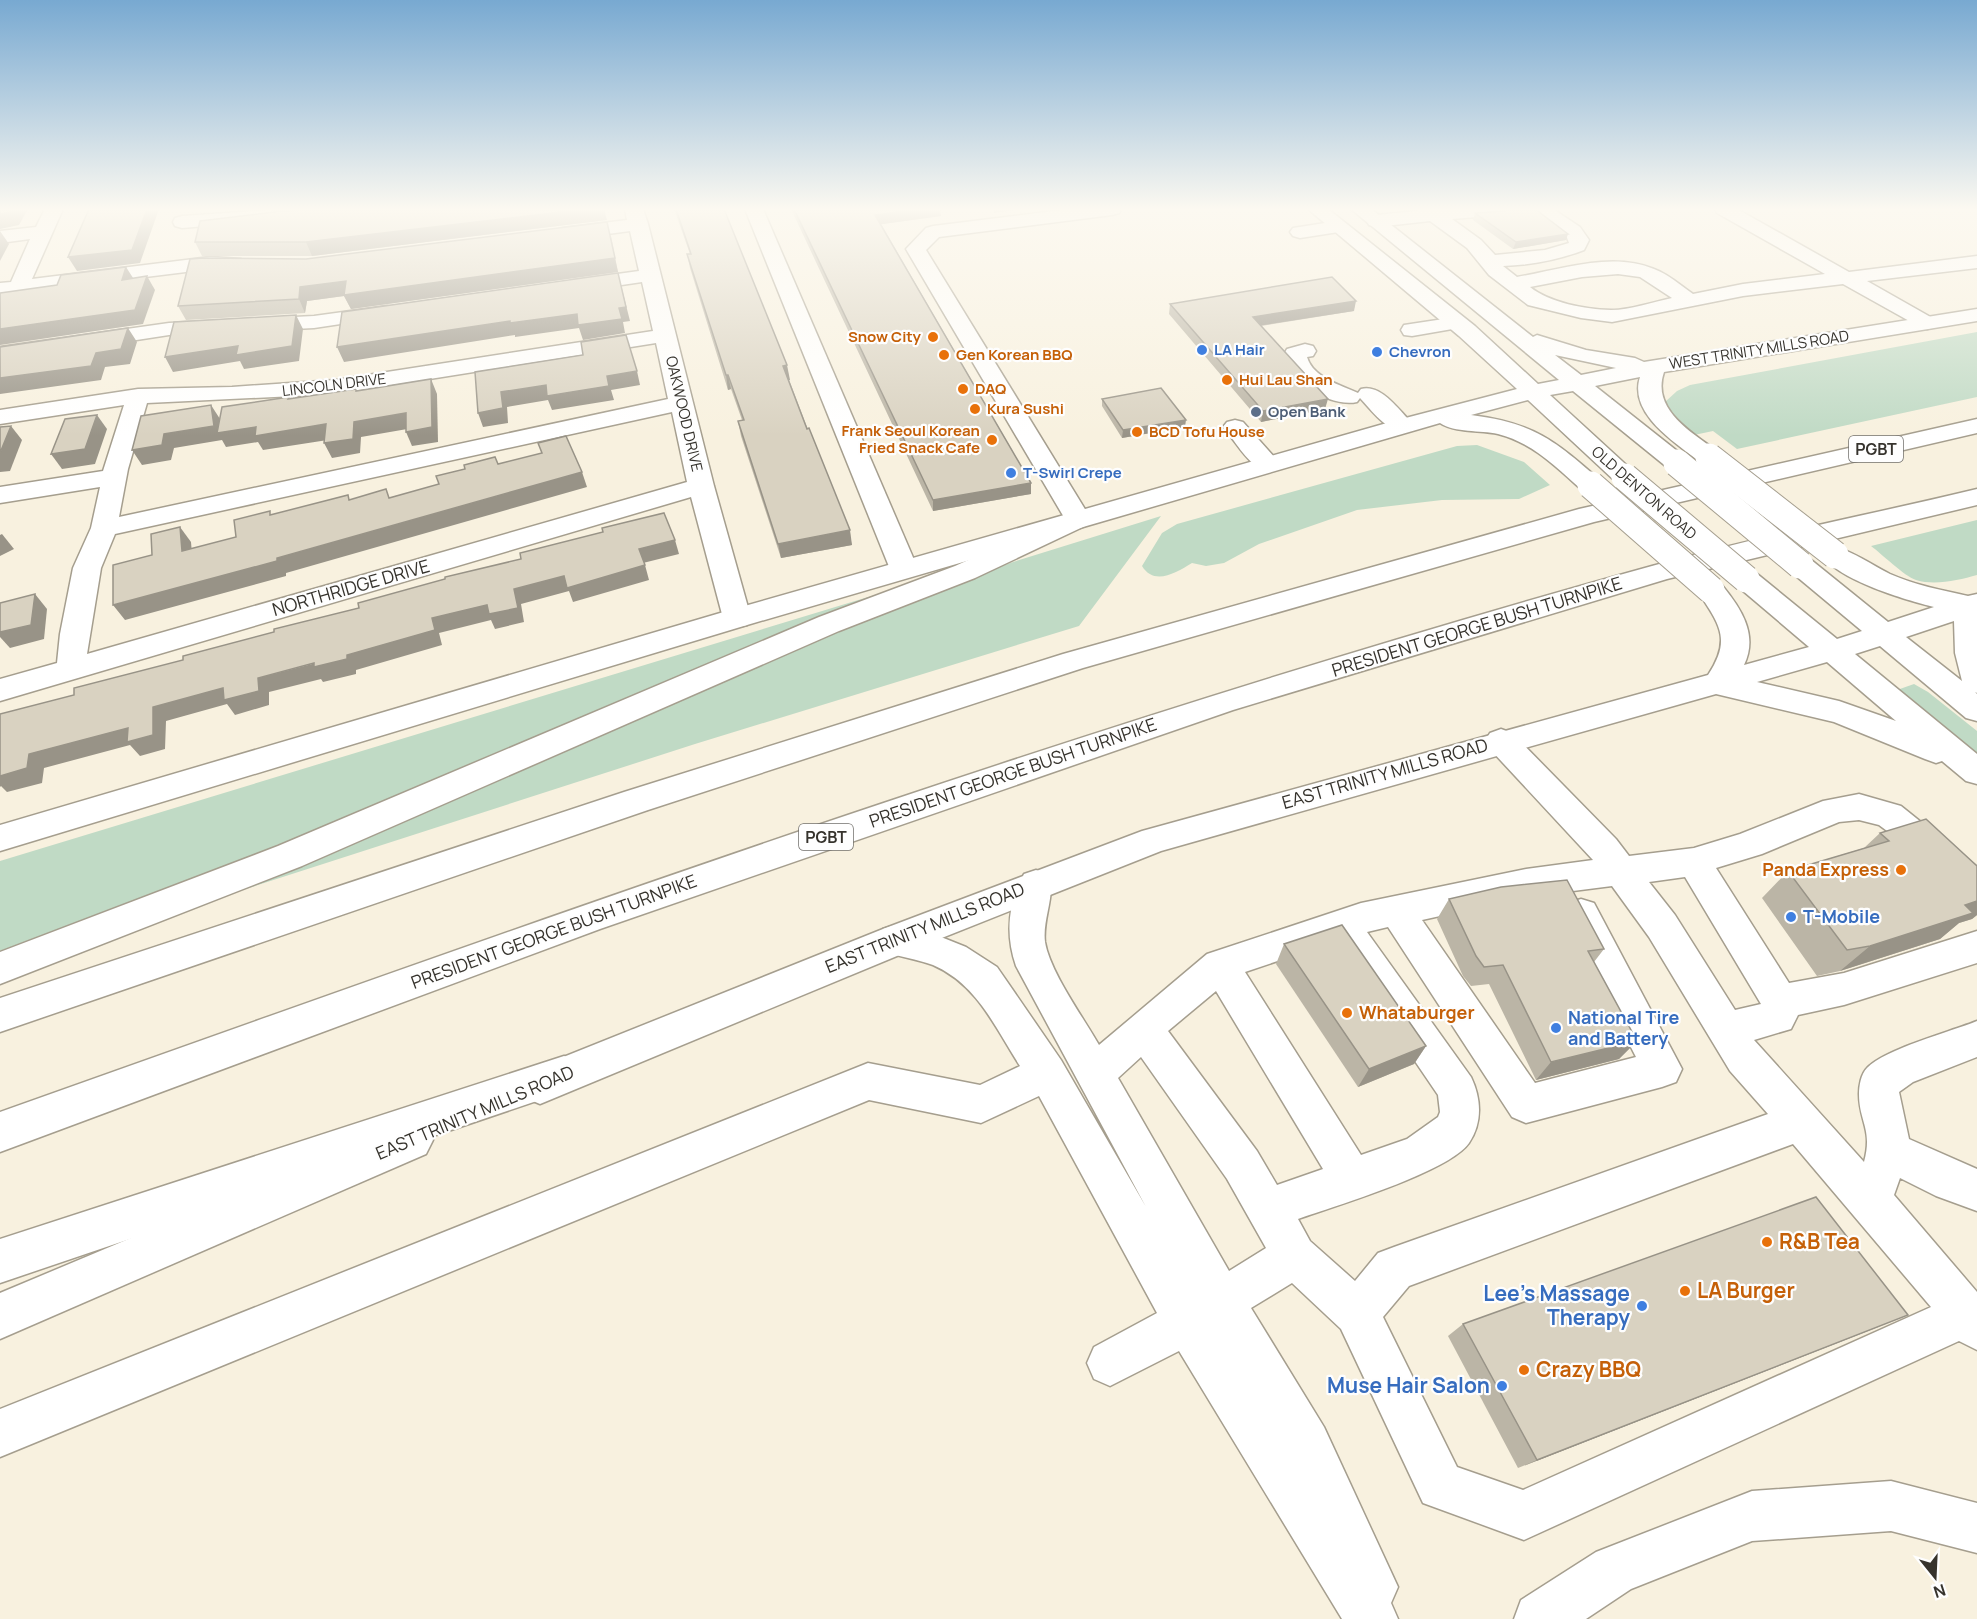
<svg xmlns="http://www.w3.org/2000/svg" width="1977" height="1619" viewBox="0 0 1977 1619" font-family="Manrope,sans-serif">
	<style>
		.green { fill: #c0dac5 }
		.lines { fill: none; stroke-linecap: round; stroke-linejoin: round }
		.minor-casing { stroke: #a59e8e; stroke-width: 3 }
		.major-casing { stroke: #a59e8e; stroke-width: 3 }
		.highway-casing { stroke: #a59e8e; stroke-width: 3 }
		.minor { fill: #fff; fill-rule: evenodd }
		.major { fill: #fff; fill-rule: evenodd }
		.highway { fill: #fff; fill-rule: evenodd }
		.major-bridge-casing { stroke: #a59e8e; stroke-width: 29; stroke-linecap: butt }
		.major-bridge { stroke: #fff; stroke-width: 27 }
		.wall { fill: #bbb5a6 }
		.shaded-wall { fill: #989387 }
		.building { fill: #d9d2c1; stroke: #989387; stroke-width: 1.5 }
		.food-dot { fill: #e8710a; stroke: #fefefe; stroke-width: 2 }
		.shop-dot { fill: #3f7fe0; stroke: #fefefe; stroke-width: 2 }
		.service-dot { fill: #5c6f8a; stroke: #fefefe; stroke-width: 2 }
		.labels { text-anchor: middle; stroke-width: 4.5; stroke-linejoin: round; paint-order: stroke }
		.far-food-label { font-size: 15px; font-weight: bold; fill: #c56008; stroke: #fefefe; text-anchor: start }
		.far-shop-label { font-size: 15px; font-weight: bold; fill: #366cbe; stroke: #fefefe; text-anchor: start }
		.far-street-label { font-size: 15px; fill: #36332d; stroke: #fefefe }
		.far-service-label { font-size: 15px; font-weight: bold; fill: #4e5e75; stroke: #fefefe; text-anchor: start }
		.shield { fill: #fefefe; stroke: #72706c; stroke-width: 1.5 }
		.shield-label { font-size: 16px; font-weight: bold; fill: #36332d }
		.street-label { font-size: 18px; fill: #36332d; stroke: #fefefe }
		.food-label { font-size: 18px; font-weight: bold; fill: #c56008; stroke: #fefefe; text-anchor: end }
		.shop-label { font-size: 18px; font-weight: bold; fill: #366cbe; stroke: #fefefe; text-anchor: start }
		.near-food-label { font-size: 21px; font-weight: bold; fill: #c56008; stroke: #fefefe; text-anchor: start }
		.near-shop-label { font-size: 21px; font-weight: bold; fill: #366cbe; stroke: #fefefe; text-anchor: end }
	</style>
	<rect width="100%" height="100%" fill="#f8f1df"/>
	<g class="green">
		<path d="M1977,332V397L1737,449L1713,431L1694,435L1674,419L1665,402L1677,391L1690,385Z"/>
		<path d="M1477,445L1524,462L1550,485L1519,499L1442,500L1357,510L1259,544L1224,563L1206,566L1192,563C1176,573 1154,586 1142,566L1162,533L1177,524L1457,446Z"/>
		<path d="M1161,516L1079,626L695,744L227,895L847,625L1013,562Z"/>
		<path d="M1977,520V575C1959,580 1935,586 1916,580C1904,576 1882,554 1871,546Z"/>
		<path d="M888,591L651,688L318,831L0,951V861Z"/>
		<path d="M1914,684L1928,692L1977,731V759L1897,690Z"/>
	</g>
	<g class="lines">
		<g class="minor-casing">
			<g id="minor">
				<path d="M45,209H63L32,279L210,257L241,259L244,263L241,267L210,269L0,295V283L11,282L30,239L0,243V231L36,227Z"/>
				<path d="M625,209H643L648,224L714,486L751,618L747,625L737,627L727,625L723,618L691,497L0,701V679L57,663L60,634L73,568L91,528L100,487L0,503V487L103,471L124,405L0,424V410L138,389L232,387L335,380L653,331L642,282L574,292L567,290L564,286L567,282L574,280L639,271L630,231L563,240L556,238L553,234L556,230L563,228L627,220ZM656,343L668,399L119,517L128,469L147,403L335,394ZM672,412L687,482L87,654L101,568L115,534Z"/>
				<path d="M745,209H763L918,569L914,575L904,578L894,575L890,569Z"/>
				<path d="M1070,209H1121L1119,213L1112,215L939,237L926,250L1091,519L1087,525L1078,527L1069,525L1065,519L906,249L926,228L933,226Z"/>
				<path d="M1416,209H1511L1509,213L1502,215L1452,219L1481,240L1495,255L1545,250L1569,243L1566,235L1532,209H1553L1580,227L1589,240L1584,250C1558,260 1531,265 1503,266L1517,277C1559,270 1612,251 1654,269C1668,274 1680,285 1693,294L1743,284L1825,274L1717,213L1715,209H1737L1849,272L1977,256V268L1867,281L1934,319L1938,323L1934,327L1927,329L1920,327L1843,284L1743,296L1612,322L1581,318L1528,305L1489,275L1467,248L1430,221L1376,227L1369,225L1367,221L1369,217L1376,215L1417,211ZM1618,274L1640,277L1672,298C1653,302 1630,310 1611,310C1585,309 1550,303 1530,287L1582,277Z"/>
				<path d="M270,210L277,212L279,216L277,220L182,228L175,226L173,222L175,218L182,216Z"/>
				<path d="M1338,221L1345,223L1347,227L1345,231L1300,238L1293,236L1290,232L1293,228Z"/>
				<path d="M387,306L394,308L397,312L394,316L314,328L169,335L0,361V347L169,323L314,316Z"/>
				<path d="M1457,317L1464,319L1468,323L1464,327L1412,336L1404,335L1401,330L1404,325Z"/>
				<path d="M1305,344L1313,346L1316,351L1313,356L1307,357C1313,378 1341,385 1358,393L1361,389C1381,384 1397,408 1410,421L1414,426L1410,431C1390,436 1373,412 1360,398L1357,402C1331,408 1289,381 1284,354L1287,349Z"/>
				<path d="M1235,420L1243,422L1276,459L1279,464L1276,469C1253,475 1240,447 1227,432L1223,427L1227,422Z"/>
				<path d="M1501,729L1512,733L1616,839L1629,856L1694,848L1740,834L1823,801L1859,794L1901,806L1977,867V902L1965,898L1898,839L1879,825L1859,820L1839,822L1762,854L1716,868L1789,983L1844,973L1977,931V963L1844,1005L1798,1015L1791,1029L1754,1040L1864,1162C1873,1129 1859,1122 1859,1094C1859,1086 1861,1074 1867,1068C1885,1049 1950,1032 1977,1021V1057L1913,1082L1899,1092L1909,1139L1977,1169V1211L1936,1196L1900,1178L1894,1195L1977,1292V1350L1959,1341L1524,1540L1423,1503L1341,1329L1292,1283L1251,1308L1324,1427L1398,1587L1391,1603L1398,1619H1342L1179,1351L1110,1386L1094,1379L1087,1363L1094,1347L1157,1313L1039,1096L981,1123L869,1100L0,1457V1409L868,1063L980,1085L1020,1066C995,1027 977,984 933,965C917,959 899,957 883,951L878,940L883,929L896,925L931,933L966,947L997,967L1061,1060L1146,1207L1016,966C1005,934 1008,904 1024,874L1036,870L1048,874C1057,892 1042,919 1045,942C1050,972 1083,1017 1099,1045L1207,954L1361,903L1526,869L1593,860L1490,749L1485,741L1490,733ZM1685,877L1761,1004L1735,1010L1675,915L1649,882ZM1612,886L1649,937L1730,1071L1768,1114L1394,1247L1378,1253L1355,1281L1310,1241L1298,1219C1335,1206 1449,1172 1469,1143C1483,1122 1481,1098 1471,1077L1367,932L1388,927L1512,1117L1526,1123L1662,1087L1676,1082L1682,1069L1594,903L1581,899L1568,903L1563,914L1636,1057L1535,1083L1422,920L1526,897ZM1334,942L1438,1095L1440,1112L1438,1117L1407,1139L1361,1155L1245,972ZM1216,991L1323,1169L1277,1185L1257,1151L1168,1031ZM1141,1057L1227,1179L1266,1248L1229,1271L1118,1078ZM1793,1144L1931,1307L1523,1490L1457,1467L1383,1317L1409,1286Z"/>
				<path d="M1891,1481L1977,1503V1553L1891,1531L1752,1541L1631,1589L1586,1619H1514L1521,1600L1596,1552L1752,1491Z"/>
			</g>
		</g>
		<g class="major-casing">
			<g id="major">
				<path d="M1308,209H1328L1475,326L1538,384L1559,380L1351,209H1371L1533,337L1537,335L1586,350L1635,358L1644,362L1977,309V321L1664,372C1651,410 1692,432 1718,452L1721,457L1718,462L1709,464L1700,462C1676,443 1628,414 1640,377L1595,386L1686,458L1689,463L1686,468L1677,470L1668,468L1573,391L1550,395L1634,472L1637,477L1634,482L1625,484L1616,482L1528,400L1471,415C1534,423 1554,440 1600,480L1604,485L1600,490L1591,493L1582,490C1556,467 1533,443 1498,434C1480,430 1455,433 1440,423L747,625L0,851V825L727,611L1394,421L1517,389L1459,336ZM1555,355L1616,368L1581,375Z"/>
				<path d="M1835,547C1854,552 1872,565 1890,574C1915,585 1941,590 1968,596L1977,594V693L1975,692L1977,694V721L1966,718L1880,646L1855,654L1977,754V784L1966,781L1942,761L1936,763L1925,759L1834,722L1716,694L1161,851L909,951L540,1104L526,1098L520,1085L526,1072L883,929L1142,831L1708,675C1733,638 1718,623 1697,590L1701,584L1711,581L1721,584C1740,607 1759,634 1744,665L1809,647L1736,585L1732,579L1736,573L1746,570L1756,573L1837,639L1862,631L1790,571L1786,565L1790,559L1800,556L1810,559L1888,622L1934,607C1906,600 1838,580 1822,555L1826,549ZM1954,621L1955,653L1962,681L1906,637ZM1827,662L1896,721L1839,701L1757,682Z"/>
				<path d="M412,1120L426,1126L433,1140L426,1154L0,1339V1293Z"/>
			</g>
		</g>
		<g class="highway-casing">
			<g id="highway">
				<path d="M1977,419V433L1594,522L1083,668L648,810L0,1032V998L624,792L1063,654L1579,509Z"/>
				<path d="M1977,489V505L1667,579L1233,710L600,929L0,1152V1112C546,918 1093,720 1652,566C1759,536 1869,515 1977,489Z"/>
				<path d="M1078,511L1087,513L1091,519L1087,525L975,578L839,631L302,866L0,984V952L278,846L819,617L955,566Z"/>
				<path d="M564,1056L578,1061L584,1074L578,1087L0,1283V1239Z"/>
			</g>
		</g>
		<use href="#minor" class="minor"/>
		<use href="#major" class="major"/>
		<use href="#highway" class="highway"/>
		<g class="major-bridge-casing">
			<g id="major-bridge">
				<path d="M1709,457L1835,555"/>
				<path d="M1677,463L1800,565"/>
				<path d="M1625,477L1746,579"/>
				<path d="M1591,485L1711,590"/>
			</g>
		</g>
		<use href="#major-bridge" class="major-bridge"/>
	</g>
	<g class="wall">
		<path d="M258,209H301L260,210Z"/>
		<path d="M674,209H724L852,545L781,558L741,436L738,421L742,420L731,389L728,390L690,268L687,254H690Z"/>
		<path d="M791,209H940L941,216L881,224L1031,483V494L933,511Z"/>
		<path d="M1475,213L1566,240L1513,249L1473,220Z"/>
		<path d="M607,220L312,256H202L195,242Z"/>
		<path d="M611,236L618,272L351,309L344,296L307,301L305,313L186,320L178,306L306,259Z"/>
		<path d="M1170,304L1354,311L1261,326L1325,409L1261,422L1169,314Z"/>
		<path d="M1102,399L1185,427L1122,438L1102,406Z"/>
		<path d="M1880,833L1977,866V915L1972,919L1959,923L1940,939L1840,971L1817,976L1762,898L1788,871L1864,848Z"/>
		<path d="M1449,899L1604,949L1594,962L1637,1041L1619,1059L1536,1080L1489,984L1471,986L1463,976L1437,919Z"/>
		<path d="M1284,944L1426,1046L1414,1064L1358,1087L1276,964Z"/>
		<path d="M1463,1324L1878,1327L1518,1468L1448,1336Z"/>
	</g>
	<g class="shaded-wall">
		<path d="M12,209H28L19,225L0,229V214Z"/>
		<path d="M147,209H159L140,263L77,271L68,257Z"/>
		<path d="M587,209H604L607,220L312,256L306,242Z"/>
		<path d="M921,209H940L941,216L876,225L875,215Z"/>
		<path d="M994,209H1021L994,213Z"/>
		<path d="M607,222L618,272L351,309L344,296L307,301L305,313L299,299L300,287Z"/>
		<path d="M0,231L9,244L0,261Z"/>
		<path d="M1568,234L1566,240L1513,249L1516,242Z"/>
		<path d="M126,267L135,281L122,280Z"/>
		<path d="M618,273L630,321L623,322L625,333L583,340L579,328L515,337V335L344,362L337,347L510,321L619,308Z"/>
		<path d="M147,276L155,290L143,324L0,345V329Z"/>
		<path d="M1356,301L1354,311L1251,327L1253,317Z"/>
		<path d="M296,315L303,329L299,361L244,369L240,361L173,372L165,357Z"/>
		<path d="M128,328L137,342L130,364L105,367L101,380L0,394V378L96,353Z"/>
		<path d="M787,365L790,380H786L783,366Z"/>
		<path d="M637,371L640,385L611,390L614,400L552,410L548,400L507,407L508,423L483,427L478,413L501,392Z"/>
		<path d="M726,375H728L731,389L728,390Z"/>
		<path d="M431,379L437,394L438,442L412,446L406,432Z"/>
		<path d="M1328,399L1325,409L1261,422L1263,411Z"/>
		<path d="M211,405L220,419L256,427L326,424L334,439L263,450L258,442L226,447L222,440L174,448L171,460L142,465L132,450L164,434Z"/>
		<path d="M406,413L413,428L361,437L360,453L332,458L324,443L354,422Z"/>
		<path d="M97,415L107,429L95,464L62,469L51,454Z"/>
		<path d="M1186,420L1185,427L1122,438L1123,430Z"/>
		<path d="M11,426L22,440L10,471L0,472V453Z"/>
		<path d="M582,472L587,487L286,573V576L125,620L113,605L277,558Z"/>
		<path d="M1031,483V494L933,511V500Z"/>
		<path d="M180,527L191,542L193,566L182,551Z"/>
		<path d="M850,530L852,545L781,558L778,544Z"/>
		<path d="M2,534L14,549L0,556V535Z"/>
		<path d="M675,540L679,554L643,563L639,549Z"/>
		<path d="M645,565L649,580L573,602L569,591L521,604L524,622L495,629L491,620L439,633L442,645L356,670V674L323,682L321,679L269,692V705L235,715L227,704L166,721L165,749L140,756L130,745L44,768L42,783L7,792L1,786L0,787V775L29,754L153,707L258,678L347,655L432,618L514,589L564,576Z"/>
		<path d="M35,594L47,609L44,639L10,648L0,637V632Z"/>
		<path d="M1977,901V915L1972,919L1959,923L1940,939L1840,971L1870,946L1965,905Z"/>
		<path d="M1637,1041L1619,1059L1536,1080L1551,1062Z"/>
		<path d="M1426,1046L1414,1064L1358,1087L1369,1069Z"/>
		<path d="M1908,1315L1878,1327L1518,1468L1537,1460Z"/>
	</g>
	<g class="building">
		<path d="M0,209H12L11,212L0,214Z"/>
		<path d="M89,209H147L132,250L68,257Z"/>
		<path d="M330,209H587L306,242H195L200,221L282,211Z"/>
		<path d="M676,209H724L787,365L783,366L807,429L809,428L850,530L778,544L738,421L744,420L728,375H726L687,254H691Z"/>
		<path d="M794,209H921L875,215L1031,483L933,500Z"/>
		<path d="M1511,209H1520L1522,210L1535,209L1568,234L1516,242L1475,213L1505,211Z"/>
		<path d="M607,222L615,258L344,295L346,281L300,287L299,299L178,306L190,259L203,258L306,259Z"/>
		<path d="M126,267L122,280L147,276L135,310L0,329V293L57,285L61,275Z"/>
		<path d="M618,273L626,307L619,308L622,319L578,325L577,314L510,323V321L337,347L342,312Z"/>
		<path d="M1332,277L1356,301L1253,317L1328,399L1263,411L1170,304Z"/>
		<path d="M296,315L292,346L236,355L238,346L165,357L174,322Z"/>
		<path d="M128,328L121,349L96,353L91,366L0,378V347Z"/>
		<path d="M626,335L637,371L607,376L609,386L547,396L546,385L501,392L503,408L478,413L475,372L583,355L581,342Z"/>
		<path d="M431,379L432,427L406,432V413L354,422L353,439L324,443L326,424L255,436L256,427L217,433L222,407L289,397L288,399L356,389V391Z"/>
		<path d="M1161,388L1186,420L1123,430L1102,399Z"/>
		<path d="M211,405L214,426L164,434L162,445L132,450L141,416Z"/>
		<path d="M97,415L85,449L51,454L65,419Z"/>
		<path d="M11,426L0,453V427Z"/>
		<path d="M566,436L582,472L277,558V561L113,605V565L152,555L151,534L180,527L182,551L236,537L234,520L270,511V515L348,495L349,500L386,489L389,498L439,484L436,476L465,469L464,465L495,457L498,464L542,453L538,443Z"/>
		<path d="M664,513L675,540L639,549L645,565L567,588L564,576L514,589L518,608L489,614L487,605L432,618L435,630L347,655V659L314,667V663L258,678L259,691L224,700L223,688L153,707V735L127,742L128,728L29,754L27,768L0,776V714L74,695V688L183,660V656L274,632V629L359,608L358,603L445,579V577L521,559L520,553L603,532L602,528Z"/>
		<path d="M35,594L31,625L0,632V603Z"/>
		<path d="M1926,819L1977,866V901L1965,905L1973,913L1870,946L1847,950L1788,871L1889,841L1880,833Z"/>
		<path d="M1567,880L1604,949L1588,951L1637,1041L1551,1062L1503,965L1484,967L1476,956L1449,899L1501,887Z"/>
		<path d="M1342,925L1426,1046L1369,1069L1284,944Z"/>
		<path d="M1816,1197L1908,1315L1537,1460L1463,1324Z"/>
	</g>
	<linearGradient id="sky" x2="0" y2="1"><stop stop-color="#78a9d1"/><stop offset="0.48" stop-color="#fcf9f1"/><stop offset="1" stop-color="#fcf9f1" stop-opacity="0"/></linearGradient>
	<rect width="1977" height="436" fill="url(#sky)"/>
	<g class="food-dot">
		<circle cx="933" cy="337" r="6"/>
		<circle cx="944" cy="355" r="6"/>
		<circle cx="1227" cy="380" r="6"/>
		<circle cx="963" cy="389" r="6"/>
		<circle cx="975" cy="409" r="6"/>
		<circle cx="1137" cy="432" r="6"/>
		<circle cx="992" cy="440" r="6"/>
		<circle cx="1901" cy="870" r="6"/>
		<circle cx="1347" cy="1013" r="6"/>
		<circle cx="1767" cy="1242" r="6"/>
		<circle cx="1685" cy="1291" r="6"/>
		<circle cx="1524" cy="1370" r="6"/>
	</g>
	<g class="shop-dot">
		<circle cx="1202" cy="350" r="6"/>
		<circle cx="1377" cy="352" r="6"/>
		<circle cx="1011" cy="473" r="6"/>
		<circle cx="1791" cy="917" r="6"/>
		<circle cx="1556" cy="1028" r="6"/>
		<circle cx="1642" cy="1306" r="6"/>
		<circle cx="1502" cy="1386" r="6"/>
	</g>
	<circle class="service-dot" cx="1256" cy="412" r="6"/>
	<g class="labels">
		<g class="far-food-label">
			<text x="921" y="342" text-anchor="end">Snow City</text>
			<text x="956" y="360">Gen Korean BBQ</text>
			<text x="1239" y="385">Hui Lau Shan</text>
			<text x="975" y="394">DAQ</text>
			<text x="987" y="414">Kura Sushi</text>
			<text x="980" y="436" text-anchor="end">Frank Seoul Korean<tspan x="980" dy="17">Fried Snack Cafe</tspan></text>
			<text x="1149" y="437">BCD Tofu House</text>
		</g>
		<g class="far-shop-label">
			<text x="1214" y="355">LA Hair</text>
			<text x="1389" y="357">Chevron</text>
			<text x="1023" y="478">T-Swirl Crepe</text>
		</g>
		<g class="far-street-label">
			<text transform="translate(1759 350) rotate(-9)" y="5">WEST TRINITY MILLS ROAD</text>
			<text transform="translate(334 385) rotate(-7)" y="5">LINCOLN DRIVE</text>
			<text transform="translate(684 414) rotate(77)" y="5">OAKWOOD DRIVE</text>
			<text transform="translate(1644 493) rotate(41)" y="5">OLD DENTON ROAD</text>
		</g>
		<g class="far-service-label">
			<text x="1268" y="417">Open Bank</text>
		</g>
		<g class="shield">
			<rect x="1849" y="436" width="54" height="26" rx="4.5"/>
			<rect x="799" y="824" width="54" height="26" rx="4.5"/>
		</g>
		<g class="shield-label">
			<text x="1876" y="455">PGBT</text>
			<text x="826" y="843">PGBT</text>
		</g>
		<g class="street-label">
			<text transform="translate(351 588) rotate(-16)" y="6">NORTHRIDGE DRIVE</text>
			<text transform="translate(1477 627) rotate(-17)" y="6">PRESIDENT GEORGE BUSH TURNPIKE</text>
			<text transform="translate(1013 773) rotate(-19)" y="6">PRESIDENT GEORGE BUSH TURNPIKE</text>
			<text transform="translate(1385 774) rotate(-16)" y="6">EAST TRINITY MILLS ROAD</text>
			<text transform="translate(925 928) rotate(-22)" y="6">EAST TRINITY MILLS ROAD</text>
			<text transform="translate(554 932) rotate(-20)" y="6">PRESIDENT GEORGE BUSH TURNPIKE</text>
			<text transform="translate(475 1113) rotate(-23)" y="6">EAST TRINITY MILLS ROAD</text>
		</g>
		<g class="food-label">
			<text x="1889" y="876">Panda Express</text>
			<text x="1359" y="1019" text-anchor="start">Whataburger</text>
		</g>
		<g class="shop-label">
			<text x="1803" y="923">T-Mobile</text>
			<text x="1568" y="1024">National Tire<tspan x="1568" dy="21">and Battery</tspan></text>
		</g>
		<g class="near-food-label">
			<text x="1779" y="1249">R&amp;B Tea</text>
			<text x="1697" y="1298">LA Burger</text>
			<text x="1536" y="1377">Crazy BBQ</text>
		</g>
		<g class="near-shop-label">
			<text x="1630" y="1301">Lee's Massage<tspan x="1630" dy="24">Therapy</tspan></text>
			<text x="1490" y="1393">Muse Hair Salon</text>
		</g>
	</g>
	<g transform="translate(1935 1577) rotate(162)" stroke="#fefefe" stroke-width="4.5" paint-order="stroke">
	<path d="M0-4.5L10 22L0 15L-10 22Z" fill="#36332d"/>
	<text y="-9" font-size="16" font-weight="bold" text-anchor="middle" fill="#36332d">N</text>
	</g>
</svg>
